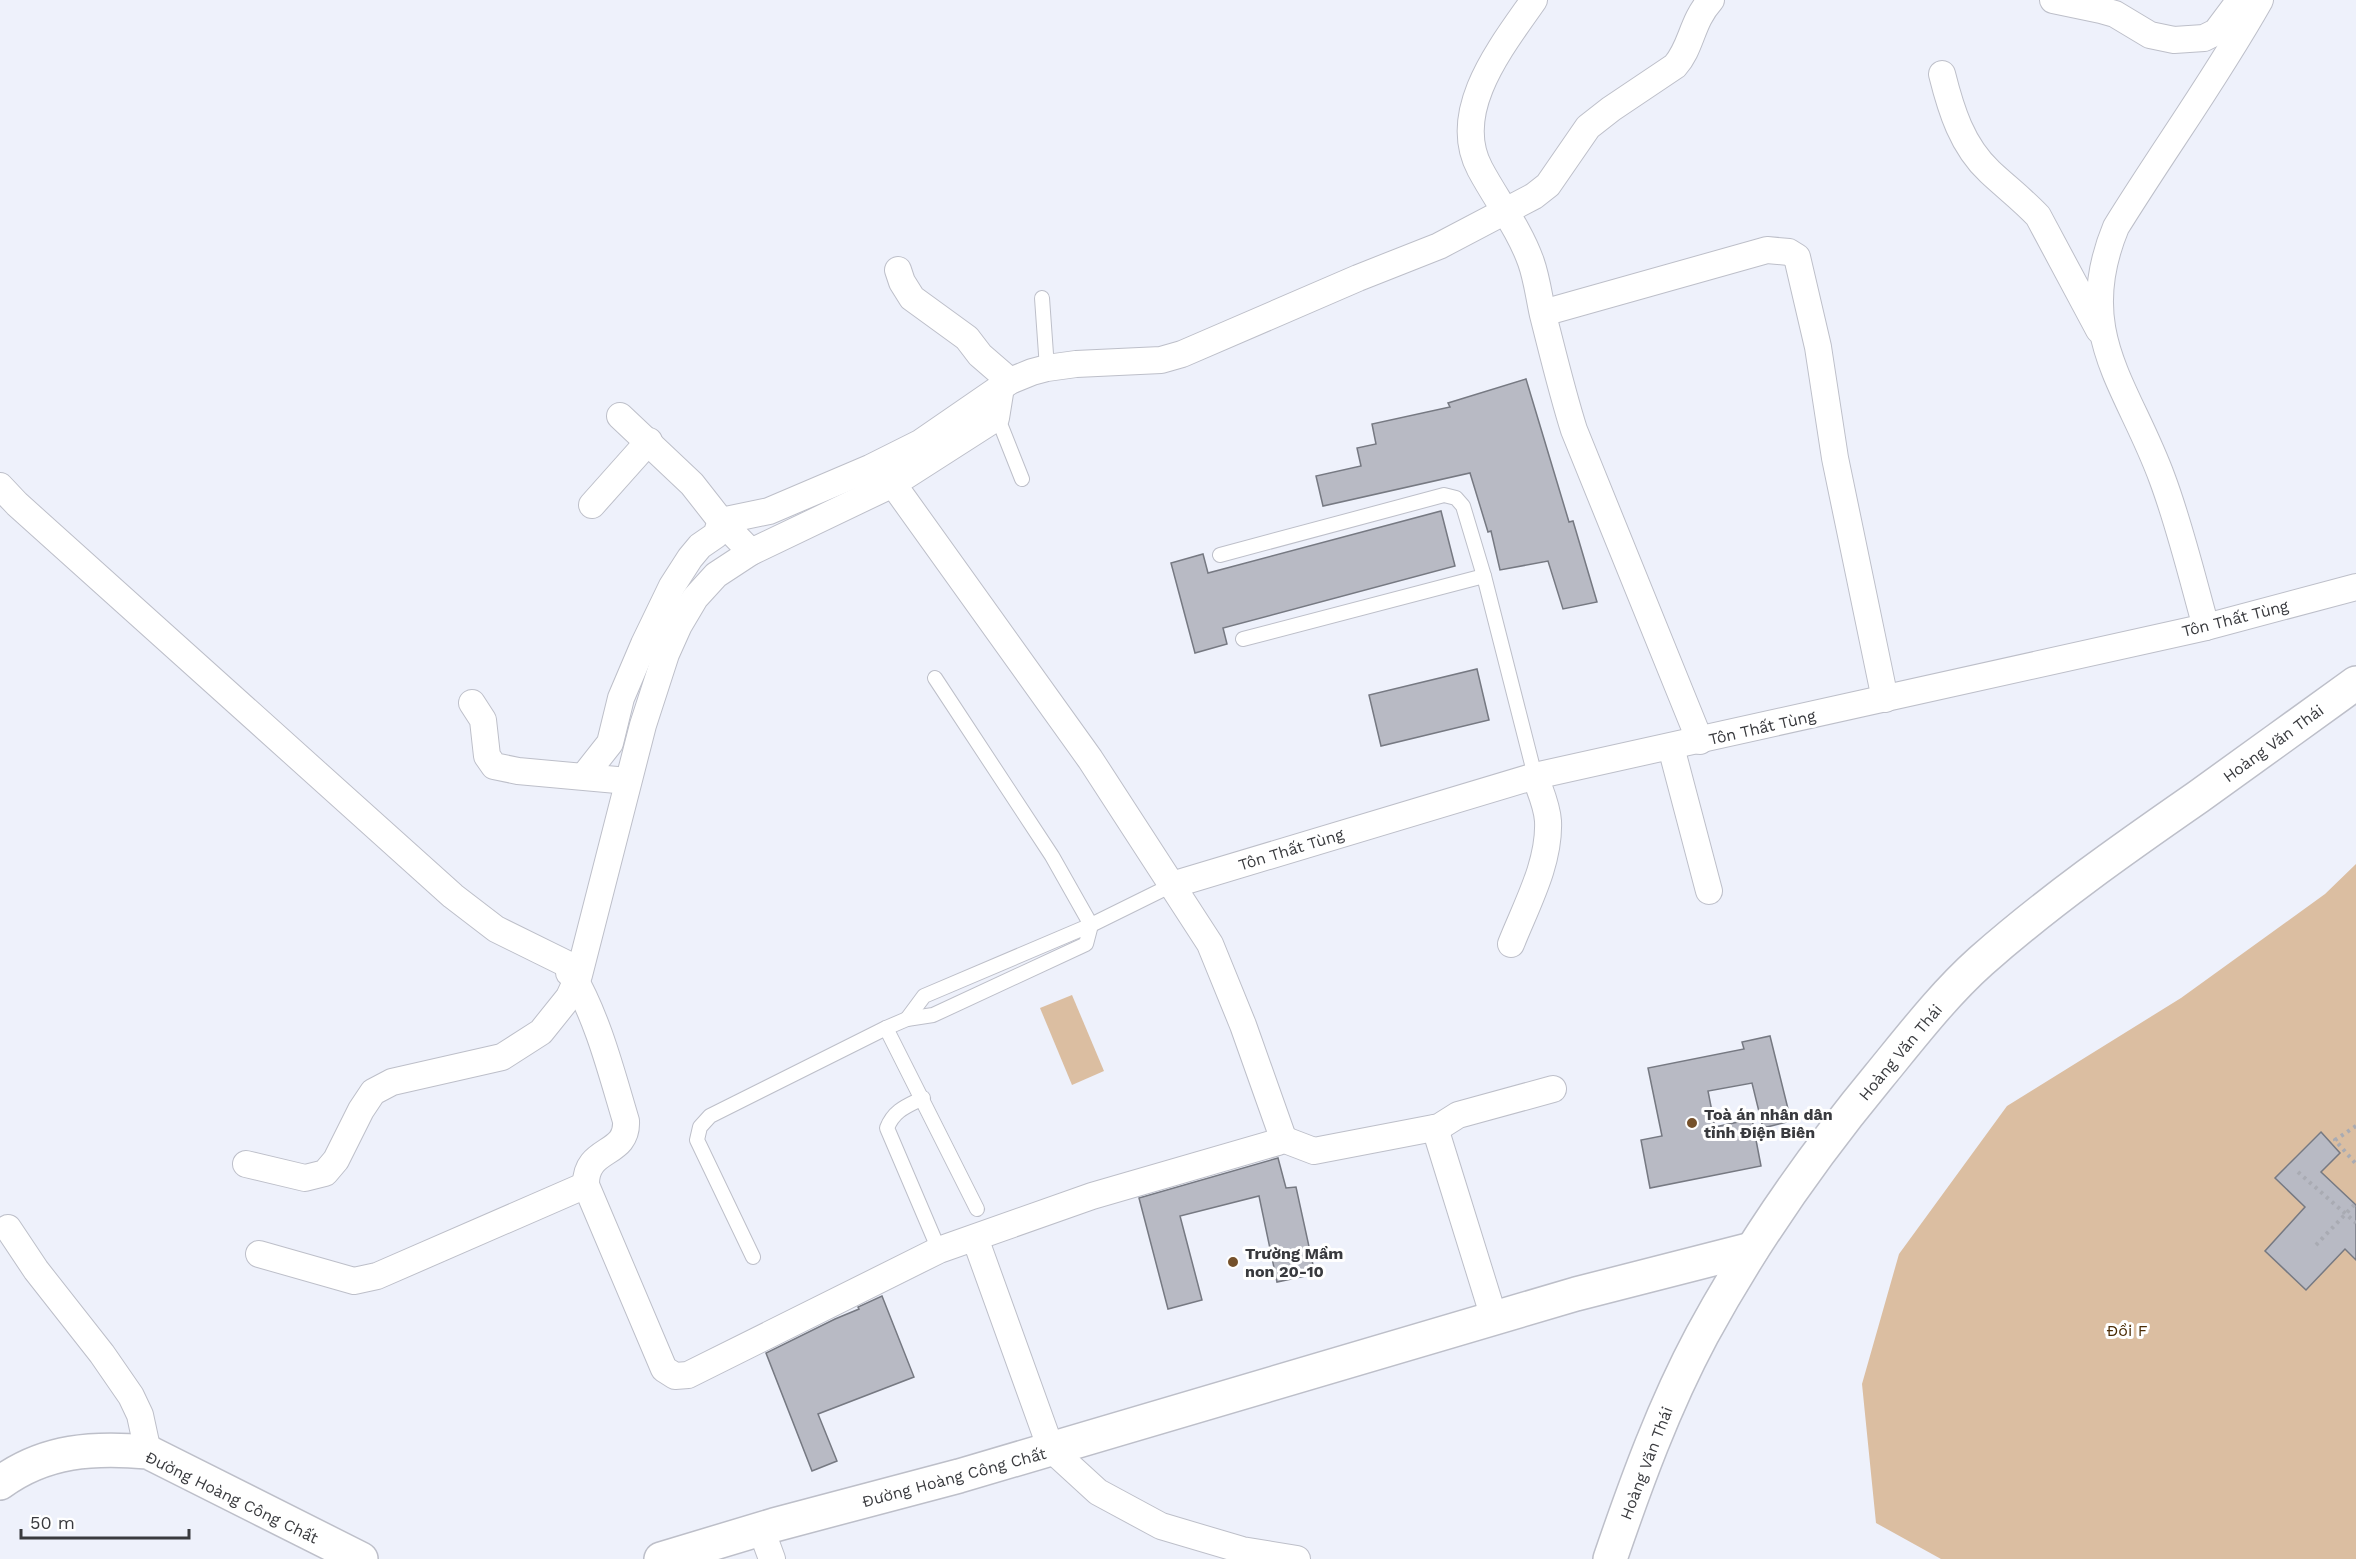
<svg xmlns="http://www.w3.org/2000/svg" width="2356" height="1559" viewBox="0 0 2356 1559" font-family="'Work Sans',sans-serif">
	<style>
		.green { fill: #dbbea1 }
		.building { fill: #b8bac4; stroke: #767982; stroke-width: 1.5 }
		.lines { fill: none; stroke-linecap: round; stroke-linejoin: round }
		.lane-casing { stroke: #bdbfc9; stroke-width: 16 }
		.street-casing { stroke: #bdbfc9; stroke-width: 28 }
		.secondary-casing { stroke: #bdbfc9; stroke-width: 36 }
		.path { stroke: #a9abb3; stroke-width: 4; stroke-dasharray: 3 4.5; stroke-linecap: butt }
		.lane { stroke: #fff; stroke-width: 14 }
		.street { stroke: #fff; stroke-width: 26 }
		.secondary { stroke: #fff; stroke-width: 33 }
		.poi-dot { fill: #75512b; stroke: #fff; stroke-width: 2 }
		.labels { text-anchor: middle; stroke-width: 6; stroke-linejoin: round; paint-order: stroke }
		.street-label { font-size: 16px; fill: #393a3e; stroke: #fff }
		.poi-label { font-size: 16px; font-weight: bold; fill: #393a3e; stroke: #fff; text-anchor: start }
		.park-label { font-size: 16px; fill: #4b2c05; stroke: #fff }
	</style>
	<rect width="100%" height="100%" fill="#eef1fb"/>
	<g class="green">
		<path d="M2356,864V1559H1941L1876,1523L1862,1384L1899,1254L2007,1106L2181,998L2325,894Z"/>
		<path d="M1072,995L1104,1071L1072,1085L1040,1008Z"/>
	</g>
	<g class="building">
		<path d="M1526,379L1569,522L1573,521L1597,602L1563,609L1548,561L1500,570L1491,531L1488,532L1470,473L1323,506L1316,476L1361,466L1357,448L1376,444L1372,424L1450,407L1448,403Z"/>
		<path d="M1441,511L1455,566L1223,628L1227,644L1195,653L1171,563L1203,554L1208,573Z"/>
		<path d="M1477,669L1489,720L1381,746L1369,695Z"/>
		<path d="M1770,1036L1791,1121L1763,1128L1752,1083L1708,1091L1715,1127L1752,1119L1761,1166L1650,1188L1641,1140L1662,1136L1648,1068L1744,1049L1742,1042Z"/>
		<path d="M2321,1132L2340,1153L2321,1172L2356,1205V1260L2345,1249L2306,1290L2265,1251L2305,1207L2275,1178Z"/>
		<path d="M1278,1158L1286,1188L1296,1187L1315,1274L1277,1282L1259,1196L1180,1216L1202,1300L1168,1309L1139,1198Z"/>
		<path d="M882,1296L914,1377L818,1414L837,1461L812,1471L766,1353L835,1319L859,1309L858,1307Z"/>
	</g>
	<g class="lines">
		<g class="lane-casing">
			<g id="lane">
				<path d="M1042,298L1047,368"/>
				<path d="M997,416L1022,479"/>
				<path d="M1220,555L1444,495L1456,498L1463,506L1484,576L1535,776"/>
				<path d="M1243,639L1484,576"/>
				<path d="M907,1019L924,996L1091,925L1172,885"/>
				<path d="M886,1028L977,1209"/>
				<path d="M923,1098C907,1106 894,1110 887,1128L939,1250"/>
				<path d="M753,1257L697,1140L700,1127L710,1116L886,1028L907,1019L933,1015L1086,944L1091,925L1052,856L935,678"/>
			</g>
		</g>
		<g class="street-casing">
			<g id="street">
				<path d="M1534,0C1502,46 1449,111 1480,169C1497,201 1519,228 1531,262C1537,279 1539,297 1543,315C1553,354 1562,392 1574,430L1700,741"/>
				<path d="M2053,0L2101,10L2115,14L2150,35L2174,40L2204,38L2216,32L2240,0"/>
				<path d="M1942,74C1951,110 1962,146 1990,172C2006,187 2023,200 2038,216L2099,330"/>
				<path d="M898,270L902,282L912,298L967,338L980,355L1010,381"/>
				<path d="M1543,313L1767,250L1789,252L1797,257L1818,347L1835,458L1885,699"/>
				<path d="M620,416L692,484L721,521L751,552"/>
				<path d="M0,486L17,504L453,896L496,929L569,965V973L572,974C598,1019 611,1071 626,1121C628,1157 585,1146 586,1185L664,1369L675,1376L688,1375L939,1250L1092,1196L1278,1142L1282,1135L1243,1025L1210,944L1090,759L893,484"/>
				<path d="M592,505L649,441"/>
				<path d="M2206,627C2192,577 2180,526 2162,478C2128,385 2072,333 2116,227C2163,151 2216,78 2260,0"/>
				<path d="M472,703L483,720L487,756L494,766L518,771L628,781"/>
				<path d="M1671,747L1709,891"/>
				<path d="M584,776L610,743L621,698L644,644L672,586L690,558L700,546L716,535L721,521L769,511L870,468L920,443L1010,381L1032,372L1047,368L1076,364L1161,360L1182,354L1358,278L1439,246L1534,196L1548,185L1588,127L1611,109L1675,66C1692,47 1691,22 1711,0"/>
				<path d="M1172,885L1535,776L2206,627L2356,587"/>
				<path d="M1511,944C1526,906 1550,863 1548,821C1547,805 1540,791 1535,776"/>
				<path d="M1435,1128L1494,1318"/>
				<path d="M1280,1138L1314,1151L1439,1127L1458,1115L1553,1089"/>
				<path d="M246,1164L305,1178L325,1173L336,1160L361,1110L373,1092L392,1082L502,1057L541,1032L569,997L579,975L643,725L666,654L679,625L695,598L716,575L751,552L893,484L996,418L1001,387"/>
				<path d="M8,1228L36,1270L102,1354L131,1396L140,1415L148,1452"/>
				<path d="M975,1238L1051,1449L1098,1492L1161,1526L1242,1550L1297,1559"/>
				<path d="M259,1254L354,1281L377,1276L586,1185"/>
				<path d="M761,1529L772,1559"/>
			</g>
		</g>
		<g class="secondary-casing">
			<g id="secondary">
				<path d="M0,1483C45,1450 94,1447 148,1452L361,1559"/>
				<path d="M661,1559L774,1525L959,1476L1576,1294L1752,1249"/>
				<path d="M1610,1559C1636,1483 1664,1406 1702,1335C1752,1243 1812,1157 1879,1076C1911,1037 1943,995 1981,961C2049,901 2123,849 2198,797C2251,759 2303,721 2356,683"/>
			</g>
		</g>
		<g class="path">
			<path d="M2356,1126L2335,1140L2356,1164"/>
			<path d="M2298,1172L2356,1223"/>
			<path d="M2316,1245L2356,1203"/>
		</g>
		<use href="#lane" class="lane"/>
		<use href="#street" class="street"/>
		<use href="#secondary" class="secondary"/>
	</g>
	<g class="poi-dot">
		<circle cx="1692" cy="1123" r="6"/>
		<circle cx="1233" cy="1262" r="6"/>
	</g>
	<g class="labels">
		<g class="street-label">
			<text transform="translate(2235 618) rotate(-14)" y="6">Tôn Thất Tùng</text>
			<text transform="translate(1762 727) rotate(-13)" y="6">Tôn Thất Tùng</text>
			<text transform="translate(2273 743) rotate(-36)" y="6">Hoàng Văn Thái</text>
			<text transform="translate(1291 849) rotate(-17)" y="6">Tôn Thất Tùng</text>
			<text transform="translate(1900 1052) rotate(-50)" y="6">Hoàng Văn Thái</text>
			<text transform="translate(1646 1463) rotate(-69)" y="6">Hoàng Văn Thái</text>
			<text transform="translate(954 1477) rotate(-15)" y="6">Đường Hoàng Công Chất</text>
			<text transform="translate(232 1497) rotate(26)" y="6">Đường Hoàng Công Chất</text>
		</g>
		<g class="poi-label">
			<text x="1704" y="1120">Toà án nhân dân<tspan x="1704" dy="18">tỉnh Điện Biên</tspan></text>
			<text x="1245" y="1259">Trường Mầm<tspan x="1245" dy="18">non 20-10</tspan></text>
		</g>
		<g class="park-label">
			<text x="2127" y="1336">Đồi F</text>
		</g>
	</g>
	<path d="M21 1529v9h168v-9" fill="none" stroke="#393a3e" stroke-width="3"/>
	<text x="30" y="1529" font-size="18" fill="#393a3e" stroke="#ffffff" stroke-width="4.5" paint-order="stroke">50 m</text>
</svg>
